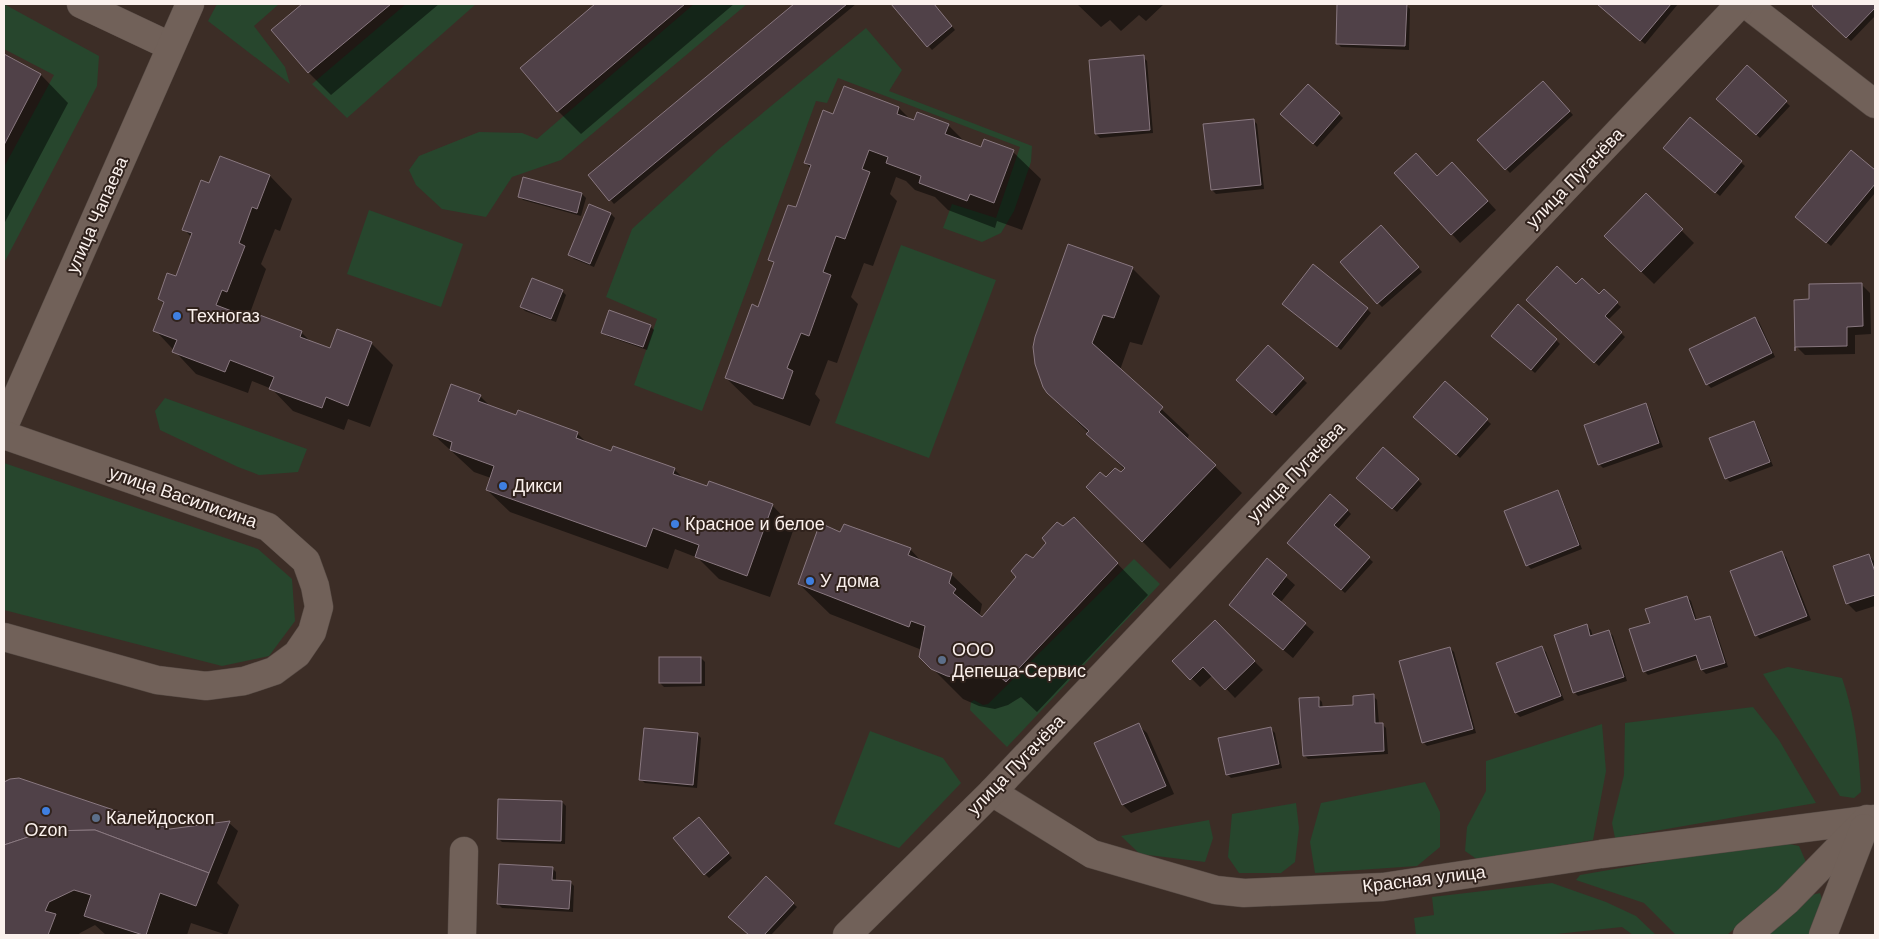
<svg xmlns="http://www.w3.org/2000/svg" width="1879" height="939" viewBox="0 0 1879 939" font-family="Arial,sans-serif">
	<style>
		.green { fill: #27462d }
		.shadow { fill: #0007 }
		.building { fill: #504148; stroke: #897880 }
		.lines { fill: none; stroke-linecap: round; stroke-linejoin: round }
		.minor-casing { stroke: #564a44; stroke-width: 29 }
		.minor { stroke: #716159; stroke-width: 28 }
		.shop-dot { fill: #3f7fe0; stroke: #31231d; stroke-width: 2 }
		.service-dot { fill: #5c6f8a; stroke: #31231d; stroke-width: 2 }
		.labels { text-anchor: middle; stroke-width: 4; stroke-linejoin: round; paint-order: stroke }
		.street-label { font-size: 18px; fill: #fbf1ed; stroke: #31231d }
		.poi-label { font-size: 18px; fill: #fbf1ed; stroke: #31231d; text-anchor: start }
	</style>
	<rect width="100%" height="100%" fill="#3c2d26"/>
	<g class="green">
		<path d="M4,4L99,56L97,86L4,263V167L54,75L4,49Z"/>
		<path d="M217,4H279L254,26L285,67L290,84L208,21Z"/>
		<path d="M406,4H476L347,118L312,84Z"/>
		<path d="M694,4H747L561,160L512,177L486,217L442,209L416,185L409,170L419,156L479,132L522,133L537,139Z"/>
		<path d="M866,28L902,70L889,91L1032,146L1031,162L1014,211L1001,233L982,242L943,228L952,204L996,218L1020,147L838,78L827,103L816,101L702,411L634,385L657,319L606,297L632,229L719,149Z"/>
		<path d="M369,210L463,244L441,307L347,274Z"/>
		<path d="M901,245L996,280L929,458L835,423Z"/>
		<path d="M165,398L307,449L298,472L259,475L238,467L160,430L155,411Z"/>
		<path d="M4,463L258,549L292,579L295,621L269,656L222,666L4,610Z"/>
		<path d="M1134,559L1160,584L1007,747L970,710L971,702L974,700L983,705L988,704Z"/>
		<path d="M1788,667L1842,678C1855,715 1859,753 1861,792L1854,798L1840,796L1763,674Z"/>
		<path d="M1753,707L1779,740L1816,803L1615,838L1612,823L1624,775L1625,723Z"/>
		<path d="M1602,724L1606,771L1593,840L1478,860L1465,851L1467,827L1486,791V761Z"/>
		<path d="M870,731L943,758L961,783L899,848L834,824Z"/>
		<path d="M1425,782L1440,812V847L1417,866L1315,873L1310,842L1321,803Z"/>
		<path d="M1296,803L1299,828L1295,862L1281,873H1239L1228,857L1232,814Z"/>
		<path d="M1209,820L1213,838L1205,862L1140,854L1121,836Z"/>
		<path d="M1776,841L1799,846L1806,862L1798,875L1727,935H1676L1644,903L1576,880L1580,875Z"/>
		<path d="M1552,883L1606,902L1636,916L1656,935H1633L1622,927L1547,935H1416L1414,918L1434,915L1432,897Z"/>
		<path d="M1820,893L1824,906L1813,935H1760L1807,896Z"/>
	</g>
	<g class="shadow">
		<path d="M304,4H439L331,95L309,73L273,30Z"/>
		<path d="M597,4H734L581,134L558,111L522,68Z"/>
		<path d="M796,4H856L614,204L589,175Z"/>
		<path d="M893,4H933L955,30L932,50Z"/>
		<path d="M1077,4H1164L1146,21L1139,15L1121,31L1110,20L1101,27Z"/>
		<path d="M1338,4L1406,5L1410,9L1409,50L1341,47L1337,43Z"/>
		<path d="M1598,4H1678L1645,44Z"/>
		<path d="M1816,4H1875V16L1851,41L1814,6Z"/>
		<path d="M4,56L41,75L68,103L4,224Z"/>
		<path d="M1143,57L1147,61L1153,133L1100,138L1096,134Z"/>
		<path d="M1747,66L1790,106L1760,138L1721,103Z"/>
		<path d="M1543,82L1573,115L1510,173L1479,140Z"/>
		<path d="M1308,86L1343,118L1317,147L1282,114Z"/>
		<path d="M899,108L911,120L948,125L966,143L982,149L1013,152L1041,179L1022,230L997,221L995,228L948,210L935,197L915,190L906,181L896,177L890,194L897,201L873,266L864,263L851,297L858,304L837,363L828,360L815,394L820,400L810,426L754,405L726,378L759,308L775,265L770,259L796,209L811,169L805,162L834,116Z"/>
		<path d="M1690,118L1745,166L1720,196L1668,152Z"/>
		<path d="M1253,120L1257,124L1264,189L1216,194L1212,190Z"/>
		<path d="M1851,152L1875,172V193L1831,246L1801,221Z"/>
		<path d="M220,158L270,176L292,199L280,231L275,229L261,264L266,269L250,313L244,311L242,316L256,321L301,332L312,343L330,349L371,343L393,365L370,427L348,419L344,430L293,411L272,389L252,381L248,393L196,374L155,330L164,304L159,299L177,278L192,238L184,229L210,185Z"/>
		<path d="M1461,172L1496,210L1460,243L1452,234L1437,177Z"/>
		<path d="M524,178L582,194L586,198L581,216L523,200L519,196Z"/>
		<path d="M1646,195L1694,243L1654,284L1618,249Z"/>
		<path d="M590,205L611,214L615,218L594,267L574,259L570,255Z"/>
		<path d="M1385,230L1422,272L1382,307L1378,303Z"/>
		<path d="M1132,268L1160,296L1142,345L1130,342L1120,370L1189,435L1187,439L1242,493L1170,569L1088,487L1106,478L1121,474L1125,470L1048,392Z"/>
		<path d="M1861,284L1870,293L1871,334L1855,335V354L1805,355L1796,346L1810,301Z"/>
		<path d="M1576,286L1599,296L1604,291L1621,307L1608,320L1625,337L1599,366L1527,300Z"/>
		<path d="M562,291L566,295L556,322L525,311L521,307Z"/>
		<path d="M1288,307L1367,309L1371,313L1341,350Z"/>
		<path d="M1755,318L1759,322L1775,357L1711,388L1707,384Z"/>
		<path d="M650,326L654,330L647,350L607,336L603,332Z"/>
		<path d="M1496,339L1556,340L1560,344L1535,373Z"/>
		<path d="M1268,347L1307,383L1276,416L1238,380Z"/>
		<path d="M1446,383L1491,424L1460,458L1419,421Z"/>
		<path d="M480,396L492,408L517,417L577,433L588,444L612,452L674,469L684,479L708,488L772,505L794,528L770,597L719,579L698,558L675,549L668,569L510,512L487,490L491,478L474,472L434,435Z"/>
		<path d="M1645,405L1649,409L1663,447L1603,468L1599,464Z"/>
		<path d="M1753,422L1757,426L1773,466L1730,482L1726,478Z"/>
		<path d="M1418,480L1422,484L1397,512L1361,482Z"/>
		<path d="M1557,492L1561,496L1582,549L1531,569L1527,565Z"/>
		<path d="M1347,510L1351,514L1337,530L1373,562L1345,593L1293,547Z"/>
		<path d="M841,533L910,549L923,563L951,574L982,604L980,614L983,618L1048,543L1104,550L1148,595L1037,712L1021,697L1008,705L995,709L979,706L963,699L932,668L922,650L830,614L799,584Z"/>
		<path d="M1782,553L1786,557L1811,620L1760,639L1756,635Z"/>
		<path d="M1869,556L1875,562V606L1856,612L1847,603Z"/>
		<path d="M1267,560L1295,585L1280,603L1314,632L1293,658L1230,605Z"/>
		<path d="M1687,597L1691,601L1697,621L1709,617L1713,621L1728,667L1706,674L1702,670L1699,659L1648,675L1644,671Z"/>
		<path d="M1215,622L1263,670L1235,698L1213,675L1200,687L1174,661Z"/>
		<path d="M1587,626L1591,630L1593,637L1609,632L1613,636L1627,681L1578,696L1574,692Z"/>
		<path d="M1450,648L1454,652L1476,733L1427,746L1423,742Z"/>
		<path d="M1542,648L1546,652L1564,700L1520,717L1516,713Z"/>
		<path d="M701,658L705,662V686L664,687L660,683Z"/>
		<path d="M1373,696L1377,700L1379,724H1382L1386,728L1388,754L1308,759L1304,755L1318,698L1322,702L1323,709L1355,707Z"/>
		<path d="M1138,725L1147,733L1174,794L1131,813L1123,805Z"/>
		<path d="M1271,729L1275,733L1282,768L1231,778L1227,774Z"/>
		<path d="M697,734L701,738L697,788L645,783L640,779Z"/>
		<path d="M11,780L170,831L229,823L238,831L217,883L239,905L227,935L191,923L187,935H106L95,925L80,933L78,935H4V785Z"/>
		<path d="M562,802L566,806L565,844L502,842L498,838Z"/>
		<path d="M703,823L732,858L709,878L705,874Z"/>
		<path d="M552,868L556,872V881L570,882L574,886L573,912L502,908L498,904Z"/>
		<path d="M766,878L797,907L771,935H750L730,917Z"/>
	</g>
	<g class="building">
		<path d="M302,4H391L308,73L271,30Z"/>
		<path d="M595,4H685L557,112L520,68Z"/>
		<path d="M794,4H847L609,201L588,175Z"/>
		<path d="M891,4H934L952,26L927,47Z"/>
		<path d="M1337,4H1407L1405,46L1336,44Z"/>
		<path d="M1597,4H1671L1640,41Z"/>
		<path d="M1814,4H1875V8L1846,38L1812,6Z"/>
		<path d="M4,54L41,74L4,145Z"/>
		<path d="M1144,55L1150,130L1095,134L1089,60Z"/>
		<path d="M1747,65L1787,101L1756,135L1716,99Z"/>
		<path d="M1543,81L1570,111L1505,170L1477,140Z"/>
		<path d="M1308,84L1340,113L1313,144L1280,114Z"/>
		<path d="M844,86L899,107L897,114L914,120L917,112L949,124L945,134L981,147L984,139L1014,150L994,203L970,194L967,201L919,183L921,176L886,163L888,157L869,150L862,169L870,172L845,239L836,236L823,272L831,275L809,336L801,333L787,368L793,371L783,399L725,378L752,304L758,307L774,262L768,260L788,205L796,207L811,165L804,163L823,110L833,114Z"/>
		<path d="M1690,117L1742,161L1715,193L1663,148Z"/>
		<path d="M1254,119L1261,185L1211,190L1203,124Z"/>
		<path d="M1851,150L1875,170V184L1826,243L1795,217Z"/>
		<path d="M1416,153L1437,176L1452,162L1488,201L1451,235L1394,173Z"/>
		<path d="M220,156L270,175L257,209L252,207L239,243L245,246L227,292L222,290L216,305L255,320L257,314L302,331L300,337L330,348L337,329L372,342L348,406L326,397L322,408L269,389L274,377L230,360L225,372L172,352L177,340L153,331L164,302L158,299L167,273L176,276L192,233L182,230L201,180L209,183Z"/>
		<path d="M523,177L582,193L577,213L518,197Z"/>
		<path d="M1646,193L1683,229L1641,272L1604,236Z"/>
		<path d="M589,204L611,213L590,264L568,255Z"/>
		<path d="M1381,225L1419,267L1377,304L1340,262Z"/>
		<path d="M1068,244L1133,267L1114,318L1103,315L1092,343L1163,407L1159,412L1216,465L1142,542L1086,487L1100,472L1106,477L1115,468L1121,472L1125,468L1086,434L1089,431L1047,393L1043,387L1035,364L1033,347L1035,337Z"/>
		<path d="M1313,264L1368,308L1337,347L1282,304Z"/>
		<path d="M1557,266L1576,284L1582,278L1599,294L1604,289L1618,302L1605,316L1622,332L1594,363L1526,300Z"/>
		<path d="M532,278L563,290L551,319L520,307Z"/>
		<path d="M1862,283L1863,326L1847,327V346L1795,347V351L1794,300L1809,299V284Z"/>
		<path d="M1518,304L1557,339L1531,370L1491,336Z"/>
		<path d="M609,310L651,325L643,347L601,333Z"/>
		<path d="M1755,317L1772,353L1706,385L1689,349Z"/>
		<path d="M1268,345L1304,378L1272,413L1236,380Z"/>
		<path d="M1445,381L1488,419L1456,455L1413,417Z"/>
		<path d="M451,384L481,395L478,401L516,415L518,410L578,432L576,438L611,451L613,446L675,468L673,474L707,486L709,481L773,504L747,576L695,557L699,545L653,528L646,547L486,490L494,466L450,450L452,442L433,435Z"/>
		<path d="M1646,403L1659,443L1598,465L1584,425Z"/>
		<path d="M1754,421L1770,462L1725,479L1709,438Z"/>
		<path d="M1383,447L1419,479L1392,509L1356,478Z"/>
		<path d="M1558,490L1579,545L1526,566L1504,511Z"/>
		<path d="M1330,494L1348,510L1334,525L1370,557L1341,590L1287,543Z"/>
		<path d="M1074,517L1118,563L1006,682L989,667L977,675L964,679L947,676L931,669L919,657L925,626L911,621L909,627L798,584L820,523L840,532L844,524L911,548L908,555L952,573L949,583L956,589L953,593L982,617L1016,577L1011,571L1026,554L1033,558L1046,543L1042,538L1057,522L1063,526Z"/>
		<path d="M1782,551L1807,616L1755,636L1730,571Z"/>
		<path d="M1869,554L1875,572V595L1846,604L1833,566Z"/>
		<path d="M1267,558L1287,575L1272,594L1306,623L1283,650L1229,605Z"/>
		<path d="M1687,596L1695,620L1710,616L1725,663L1701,670L1696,655L1643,672L1629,629L1650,623L1645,609Z"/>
		<path d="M1215,620L1255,661L1225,690L1203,667L1190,680L1172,661Z"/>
		<path d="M1587,624L1590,636L1609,630L1624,677L1573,693L1554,635Z"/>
		<path d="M1542,646L1561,696L1515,713L1496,663Z"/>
		<path d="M1450,647L1473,729L1422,743L1399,661Z"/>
		<rect x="659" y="657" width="42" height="26"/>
		<path d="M1374,694L1375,723H1383L1384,751L1303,756L1299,698L1319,697V707L1353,705V696Z"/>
		<path d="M1139,723L1166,786L1122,805L1094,743Z"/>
		<path d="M1271,727L1279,764L1226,775L1218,738Z"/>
		<path d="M644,728L698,733L693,785L639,780Z"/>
		<path d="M19,778L170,829L230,821L209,873L95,830L46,831L4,845V782L10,779Z"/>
		<path d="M498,799L562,801L561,841L497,839Z"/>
		<path d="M699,817L729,853L704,875L673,838Z"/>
		<path d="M95,830L209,873L196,906L160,893L146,935H143L84,916L91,895L74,890L49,902L45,911L56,914L48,935H4V845L46,831Z"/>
		<path d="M499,864L553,867L552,880L571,881L569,909L497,904Z"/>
		<path d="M766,876L794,903L764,935H749L728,917Z"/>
	</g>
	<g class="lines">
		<g class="minor-casing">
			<g id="minor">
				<path d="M81,4L170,46"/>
				<path d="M1746,4L1875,104"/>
				<path d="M4,426L190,4"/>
				<path d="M4,435L268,527L306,561L315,586L319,607L312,632L297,654L274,671L244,681L206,686L157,680L4,637"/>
				<path d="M992,792L1092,854L1216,890L1244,893L1383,887L1601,854L1875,819"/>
				<path d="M462,935L464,851"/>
				<path d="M847,935L992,792L1740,4"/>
				<path d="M1747,935L1787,901L1867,819"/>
				<path d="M1823,935L1864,828"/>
			</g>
		</g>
		<use href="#minor" class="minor"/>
	</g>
	<g class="shop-dot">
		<circle cx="177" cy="316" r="5"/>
		<circle cx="503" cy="486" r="5"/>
		<circle cx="675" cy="524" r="5"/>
		<circle cx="810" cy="581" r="5"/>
		<circle cx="46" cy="811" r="5"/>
	</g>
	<g class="service-dot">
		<circle cx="942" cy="660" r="5"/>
		<circle cx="96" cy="818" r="5"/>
	</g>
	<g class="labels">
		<g class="street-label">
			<text transform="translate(1575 178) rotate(-46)" y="6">улица Пугачёва</text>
			<text transform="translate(97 215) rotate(-66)" y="6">улица Чапаева</text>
			<text transform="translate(1296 472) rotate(-46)" y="6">улица Пугачёва</text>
			<text transform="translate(183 497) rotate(19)" y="6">улица Василисина</text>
			<text transform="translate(1016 765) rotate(-46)" y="6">улица Пугачёва</text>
			<text transform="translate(1424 879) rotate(-7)" y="6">Красная улица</text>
		</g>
		<g class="poi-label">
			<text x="187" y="322">Техногаз</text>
			<text x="513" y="492">Дикси</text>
			<text x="685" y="530">Красное и белое</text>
			<text x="820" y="587">У дома</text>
			<text x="952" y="656">ООО<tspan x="952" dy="21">Депеша-Сервис</tspan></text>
			<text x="106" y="824">Калейдоскоп</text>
			<text x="46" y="836" text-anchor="middle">Ozon</text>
		</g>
	</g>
	<rect width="1879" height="939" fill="none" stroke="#fbf1ed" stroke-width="10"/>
</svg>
